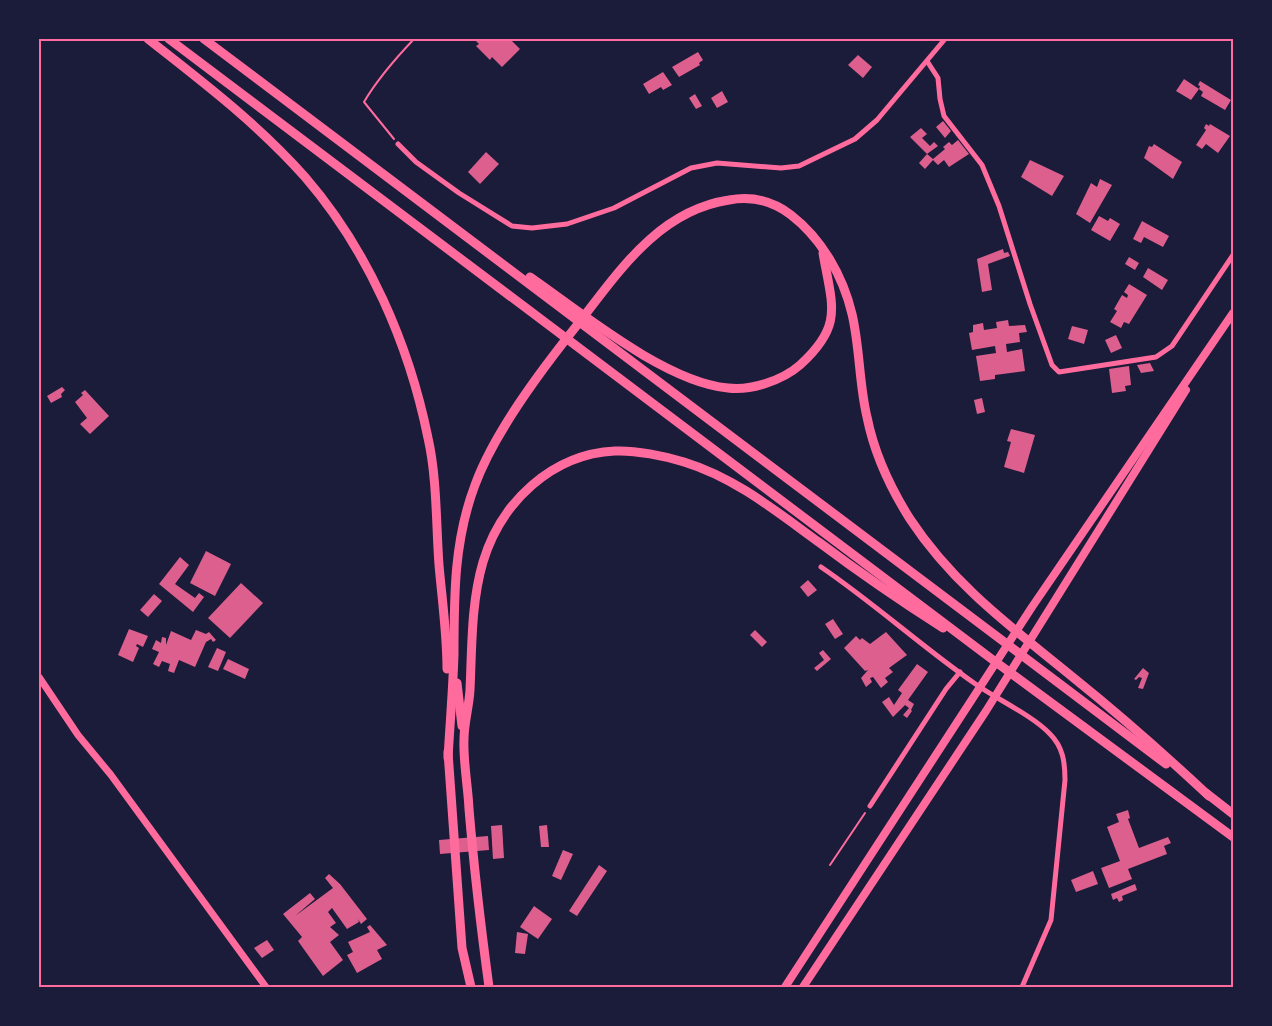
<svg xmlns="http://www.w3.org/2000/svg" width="1272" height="1026" viewBox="0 0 1272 1026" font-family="'Golos Text',sans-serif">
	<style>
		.building { fill: #dd5f8e }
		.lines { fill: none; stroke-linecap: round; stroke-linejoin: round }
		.path { stroke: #ff6b9d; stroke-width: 2 }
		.minor { stroke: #ff6b9d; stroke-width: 5 }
		.tertiary { stroke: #ff6b9d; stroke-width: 7 }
		.secondary { stroke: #ff6b9d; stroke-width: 8 }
		.motorway { stroke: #ff6b9d; stroke-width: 9 }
		.neatline { fill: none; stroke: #ff6b9d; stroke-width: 2 }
	</style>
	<rect width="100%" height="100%" fill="#1b1b3a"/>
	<g class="building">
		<path d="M474,39H510L520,49L502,67L492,57L490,60L476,46L479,44Z"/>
		<path d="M698,52L703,60L699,63L700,65L679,77L672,67Z"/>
		<path d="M858,55L872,67L863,78L848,65Z"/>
		<path d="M663,72L672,85L663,90L661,87L649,94L643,84Z"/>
		<path d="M1184,79L1199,89L1191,100L1176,91Z"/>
		<path d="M1200,81L1231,100L1225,110L1201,96L1203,92L1199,89L1200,86L1198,85Z"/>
		<path d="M722,91L728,102L717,108L711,98Z"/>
		<path d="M695,94L702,106L696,109L689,98Z"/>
		<path d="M943,121L951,131L945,138L936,127Z"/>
		<path d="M1206,124L1209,126L1210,124L1230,136L1218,153L1206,144L1202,149L1196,145L1206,130L1204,128Z"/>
		<path d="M921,128L927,134L922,138L930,146L934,142L938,146L927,154L910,137Z"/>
		<path d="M958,140L969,154L949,167L944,160L938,165L933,160L925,169L919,163L927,154L933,159L945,149L943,147L949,142L952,145Z"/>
		<path d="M1154,144L1182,162L1173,179L1144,158L1149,146L1152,147Z"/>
		<path d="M486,152L499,164L480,184L468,172Z"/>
		<path d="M1030,160L1064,176L1052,196L1021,177Z"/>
		<path d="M1100,179L1112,185L1090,223L1076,214L1091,183L1097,187Z"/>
		<path d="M1099,216L1108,221L1110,218L1120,224L1110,241L1091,230Z"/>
		<path d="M1142,221L1169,236L1163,247L1144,237L1141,243L1133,239Z"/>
		<path d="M1003,249L1004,253L1008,252L1010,256L988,264L992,290L982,292L977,259Z"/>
		<path d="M1129,257L1139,263L1135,270L1125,264Z"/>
		<path d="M1148,268L1168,280L1162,290L1143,277Z"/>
		<path d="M1129,284L1147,295L1129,324L1124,322L1121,328L1110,322L1117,311L1114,309L1122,295L1127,298L1128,295L1124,292Z"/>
		<path d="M1008,320L1009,326L1025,325L1027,332L1019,333L1020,342L1006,344L1007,352L1022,349L1025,371L995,375V379L980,381L976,356L996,353L995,346L972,350L969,333L973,332V325L983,323L984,330L997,328L996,322Z"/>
		<path d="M1072,326L1088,330L1084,344L1068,339Z"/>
		<path d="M1116,335L1122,348L1111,353L1105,340Z"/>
		<path d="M1150,363L1154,371L1141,373L1137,365Z"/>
		<path d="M1129,366L1131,385L1125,386L1126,391L1112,393L1109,369Z"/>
		<path d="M62,387L65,390L61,394L62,397L51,403L47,396Z"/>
		<path d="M85,390L109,416L90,434L80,424L87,418L75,402L83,395L81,393Z"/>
		<path d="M982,398L985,412L977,414L974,400Z"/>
		<path d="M1011,429L1035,435L1024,473L1004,467L1011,442L1007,441Z"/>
		<path d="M206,551L231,564L215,596L190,583Z"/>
		<path d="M180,557L189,565L175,584L195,598L199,593L204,597L193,612L159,584Z"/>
		<path d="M808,580L817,590L808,597L800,587Z"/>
		<path d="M241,583L263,603L230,638L208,618Z"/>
		<path d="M154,594L162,601L148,617L140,610Z"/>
		<path d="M833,619L843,634L835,639L825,624Z"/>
		<path d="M129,629L148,636L143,647L137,644L136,646L139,648L133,662L118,655Z"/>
		<path d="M196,630L206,634L209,632L216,640L213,642L211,639L206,642L195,667L179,660L174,673L168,671L170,664L162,661L159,667L153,664L159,652L152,649L156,640L161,643L162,637L166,638V645L171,631L191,640Z"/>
		<path d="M755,630L767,642L762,647L750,635Z"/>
		<path d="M886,632L907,655L889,668L893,672L885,678L888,682L881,688L873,677L870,678L872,682L866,687L861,678L868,670L865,671L844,648L856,636L860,640L862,638L870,644Z"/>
		<path d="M217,648L226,652L218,671L208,667Z"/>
		<path d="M823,650L831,659L817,671L814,668L824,660L819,653Z"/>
		<path d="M228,659L249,669L245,679L223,669Z"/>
		<path d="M917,664L928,672L908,700L914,704L911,710L912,711L907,718L903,715L909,708L905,705L893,717L882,702L889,697L894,705L902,693L898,690Z"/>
		<path d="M1143,668L1149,673L1143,689L1138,688L1142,678L1139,677L1136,680L1134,679Z"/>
		<path d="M1128,810L1130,818L1128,819L1139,848L1168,837L1171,843L1164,846L1167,854L1128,869L1132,879L1109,888L1101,868L1120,861L1107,827L1119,822L1116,814Z"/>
		<path d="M502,825L504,858L493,859L491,826Z"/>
		<path d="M547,825L549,847H541L539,826Z"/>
		<path d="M488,836L489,850L440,854L439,840Z"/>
		<path d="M563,850L573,854L561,880L552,876Z"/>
		<path d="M599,865L607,871L577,916L569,911Z"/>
		<path d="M1093,871L1098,884L1076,892L1071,880Z"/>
		<path d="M329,874L340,884L367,919L361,924L358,919L359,922L347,929L332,908L328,912L336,923L330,927L339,935L330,942L343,960L323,976L298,941L302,937L283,914L310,893L315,899L295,916L333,888L325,878Z"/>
		<path d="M1135,884L1137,890L1122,896L1123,900L1119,902L1117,898L1113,900L1111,894Z"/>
		<path d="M534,906L552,919L538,939L520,927Z"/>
		<path d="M370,925L387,945L377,950L382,959L357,973L347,955L353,952L348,942L370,932L367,927Z"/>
		<path d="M517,932L528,934L525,954L515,953Z"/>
		<path d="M267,940L274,950L262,958L254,948Z"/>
	</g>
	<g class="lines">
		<g class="path">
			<path d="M394,139L364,102C378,78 395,59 414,39"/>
			<path d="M830,865L865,813"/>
		</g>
		<g class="minor">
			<path d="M927,61L938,78L940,99L944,116L982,165L999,206L1030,304L1052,365L1059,372L1156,357L1172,346L1233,255"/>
			<path d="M398,144L416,162L459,193L512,226L532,228L567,224L614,208L691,168L717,163L781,168L799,166L855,139L877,120L945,39"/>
			<path d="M821,567C874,603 921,646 974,683C996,699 1032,715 1050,734C1063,747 1065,762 1065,780L1051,920L1022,987"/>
			<path d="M870,806L946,689L960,672"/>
		</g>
		<path class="tertiary" d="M39,677L78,735L111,775L266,987"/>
		<g class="secondary">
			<path d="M785,987L1032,607L1233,313"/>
			<path d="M803,987L986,711L1186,390"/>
		</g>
		<g class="motorway">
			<path d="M148,39C203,82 259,125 305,177C368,250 409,344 428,438C437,477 436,524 439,565C442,599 447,634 447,669"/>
			<path d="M169,39L993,660L1233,837"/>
			<path d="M204,39L1166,764"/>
			<path d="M530,277C582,313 665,382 728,388C751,391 783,380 800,365C844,325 832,306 823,253"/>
			<path d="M457,683L462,726"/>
			<path d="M448,752L462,948L471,987"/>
			<path d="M448,758C450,723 453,688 454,654C454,596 454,540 475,485C494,433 539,373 574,329C616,276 656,211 729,200C751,196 773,201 791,215C822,239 843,276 852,314C860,348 859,384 867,417C874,452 891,489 910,519C954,586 1014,629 1075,679C1121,716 1165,755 1209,796"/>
			<path d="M1206,793L1233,814"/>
			<path d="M489,987C481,928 474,868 469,809C468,786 463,762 464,739C464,723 469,707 470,690C472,647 471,603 483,562C501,502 552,454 615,451C635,450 665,456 684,462C736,478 777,512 820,543C860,573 901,601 943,628"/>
		</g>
	</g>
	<rect width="1272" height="1026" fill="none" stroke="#1b1b3a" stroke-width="81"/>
	<rect x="40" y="40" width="1192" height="946" class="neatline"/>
</svg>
